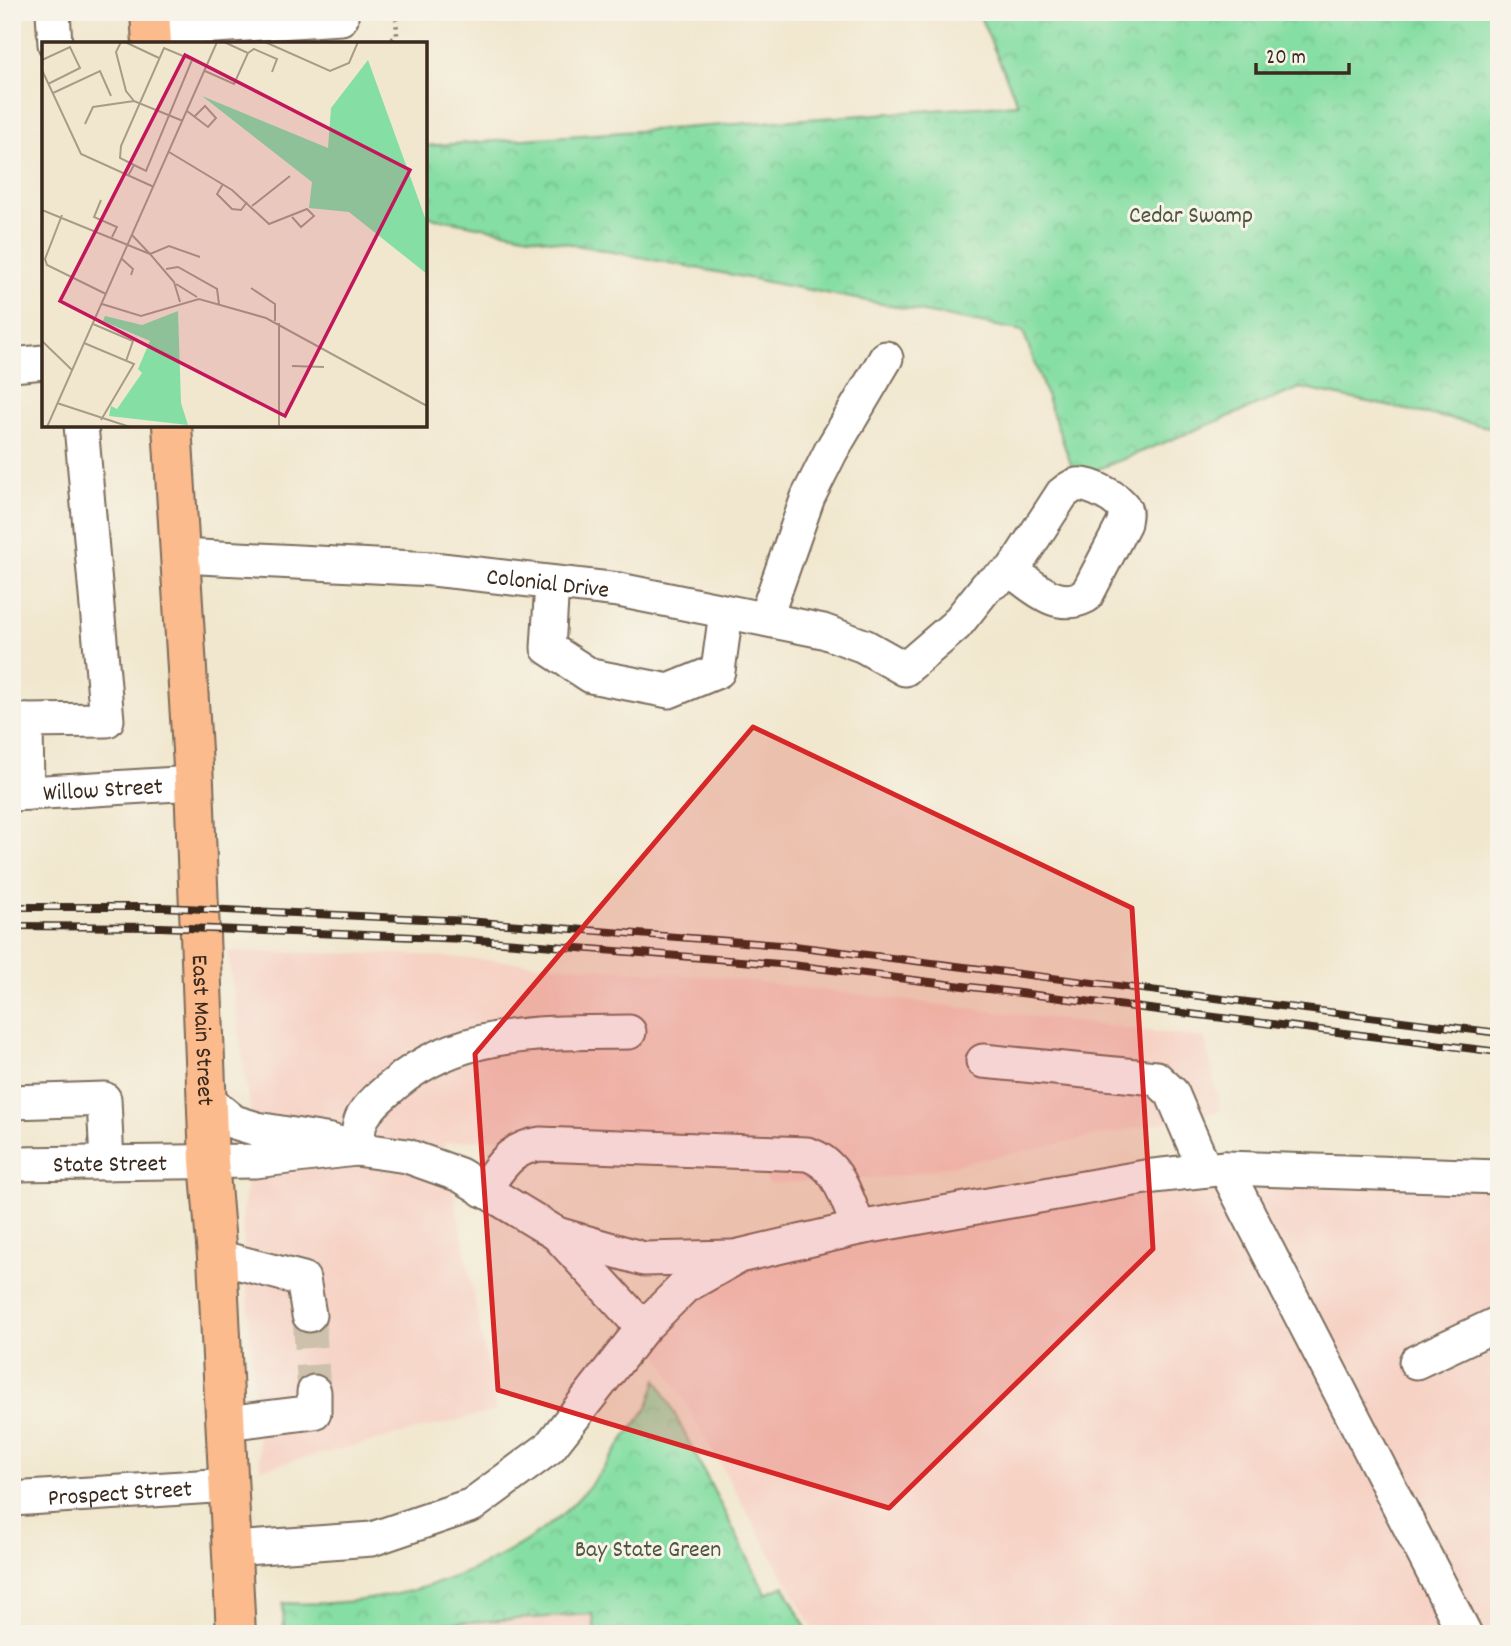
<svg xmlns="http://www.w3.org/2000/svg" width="1511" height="1646" viewBox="0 0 1511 1646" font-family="Dekko,sans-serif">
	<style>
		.built { fill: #f6d2c4 }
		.park { fill: url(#park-crowns); stroke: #608460; stroke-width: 2 }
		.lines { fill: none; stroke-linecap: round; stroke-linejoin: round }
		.minor-tunnel { stroke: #cdc1ab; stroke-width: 33; stroke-dasharray: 33 17; stroke-linecap: butt }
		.minor-casing { stroke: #7b6c5c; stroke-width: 37 }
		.major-casing { stroke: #7b6c5c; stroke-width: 42 }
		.path { stroke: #7b6c5c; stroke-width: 4.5; stroke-dasharray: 2 5; stroke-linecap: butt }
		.minor { stroke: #fff; stroke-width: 33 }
		.major { stroke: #fbbb8d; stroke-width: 38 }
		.rail-casing { stroke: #3b2a1e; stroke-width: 8 }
		.rail { stroke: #f7f3e8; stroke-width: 5; stroke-dasharray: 16; stroke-linecap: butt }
		.marked { fill: #d62828; fill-opacity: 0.2; stroke: #d62828; stroke-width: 5; stroke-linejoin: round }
		.labels { text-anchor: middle; stroke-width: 6; stroke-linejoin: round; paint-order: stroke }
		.park-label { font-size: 24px; fill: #4e573f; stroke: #f7f3e8 }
		.street-label { font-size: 24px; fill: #3b2a1e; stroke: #f7f3e8 }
		.inset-road { fill: none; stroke: #a89b88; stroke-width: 2 }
		.view { fill: #c2185b; fill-opacity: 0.15; stroke: #c2185b; stroke-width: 3.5 }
		.inset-edge { fill: none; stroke: #3b2a1e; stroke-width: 3.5 }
	</style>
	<defs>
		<pattern id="park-crowns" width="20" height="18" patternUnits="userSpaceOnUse" patternTransform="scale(1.75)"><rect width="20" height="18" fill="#85dea3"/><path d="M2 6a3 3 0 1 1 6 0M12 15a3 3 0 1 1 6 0" fill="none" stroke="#74bf8c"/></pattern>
	</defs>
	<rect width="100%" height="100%" fill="#f7f3e8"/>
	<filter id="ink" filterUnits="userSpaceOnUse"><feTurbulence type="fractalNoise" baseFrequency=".0143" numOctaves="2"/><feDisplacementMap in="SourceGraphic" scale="14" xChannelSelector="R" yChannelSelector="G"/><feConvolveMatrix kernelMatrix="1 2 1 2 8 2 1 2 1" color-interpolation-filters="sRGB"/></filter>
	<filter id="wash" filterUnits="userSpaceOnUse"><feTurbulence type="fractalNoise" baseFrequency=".00686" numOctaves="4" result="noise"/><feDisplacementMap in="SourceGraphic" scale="28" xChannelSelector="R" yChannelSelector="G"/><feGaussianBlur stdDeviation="1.57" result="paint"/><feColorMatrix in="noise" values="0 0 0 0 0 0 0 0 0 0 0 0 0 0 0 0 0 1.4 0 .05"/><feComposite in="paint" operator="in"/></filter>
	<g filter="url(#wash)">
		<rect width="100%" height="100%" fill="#f1e7ce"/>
		<g class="built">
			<path d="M228,952L406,954L719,977L1205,1038L1220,1111L901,1176L769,1184L752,1152L522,1135L444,1143L496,1411L260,1469L242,1221L253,1131Z"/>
			<path d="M1145,1177H1499V1634H816L643,1328L739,1256Z"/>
			<path d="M593,1614L595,1634H311Z"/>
		</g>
		<g class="park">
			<path d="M978,12H1499V429L1300,388L1076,478L1023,331L425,216V146L1018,104Z"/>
			<path d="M657,1379L766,1594L784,1586L809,1634H595L593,1614L284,1634L283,1603C380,1608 477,1581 554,1521C582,1499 605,1468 624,1439C631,1429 640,1420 646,1409C651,1400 654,1389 657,1379Z"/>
		</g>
	</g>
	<g filter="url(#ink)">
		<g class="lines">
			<path class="minor-tunnel" d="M309,1315L314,1392"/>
			<g class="minor-casing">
				<g id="minor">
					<path d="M53,12L55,44"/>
					<path d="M151,30L341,18V12"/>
					<path d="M12,365L44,362"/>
					<path id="s1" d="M180,556L433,569L619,590L823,631L864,646L905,669L956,625L987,586L1012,571L1062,494C1067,490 1071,486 1077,485C1088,482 1123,500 1125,511C1126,513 1124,521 1124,523L1086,596C1057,611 1035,588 1012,571"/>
					<path d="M552,583L548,648L591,676L669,691L718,671L726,612"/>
					<path d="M765,619L808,497L831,451L886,358"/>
					<path d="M12,721H26L27,793"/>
					<path d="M26,721L107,720L81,425"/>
					<path id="s2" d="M12,794L194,783"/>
					<path d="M629,1032C548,1033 461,1028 395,1084C383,1094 370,1104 362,1118C358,1126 358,1140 356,1149L407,1156L460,1175L557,1234L643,1328"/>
					<path d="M983,1061L1156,1078L1172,1093L1205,1170"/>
					<path d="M12,1102L104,1099L107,1163"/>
					<path id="s3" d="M12,1164L255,1161L356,1149L331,1141L257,1129L234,1122L208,1101"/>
					<path d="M1225,1168L1465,1634"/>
					<path d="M483,1190C502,1166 508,1149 540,1144L807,1154C840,1164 846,1199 859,1228"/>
					<path d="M557,1234L644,1259L733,1257"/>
					<path d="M217,1257L303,1279L309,1315"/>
					<path d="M1416,1362L1499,1323"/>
					<path d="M226,1423L314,1412V1392"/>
					<path id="s4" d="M12,1499L229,1485"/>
					<path d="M232,1549L372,1539L472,1505L549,1448L643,1328L684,1287L739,1256L859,1228L1145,1177L1225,1168L1499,1177"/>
				</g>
			</g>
			<g class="major-casing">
				<g id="major">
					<path d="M150,12L152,44"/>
					<path id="s5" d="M172,425L194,783L209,1161L217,1257L236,1634"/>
				</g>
			</g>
			<path class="path" d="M387,44L397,35L396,12"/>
			<use href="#minor" class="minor"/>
			<use href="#major" class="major"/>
			<g class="rail-casing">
				<g id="rail">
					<path d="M12,907H162L467,921L794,946L1499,1033"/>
					<path d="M12,926L161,927L466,939L792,965L1499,1052"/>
				</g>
			</g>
			<use href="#rail" class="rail"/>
		</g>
	</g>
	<path class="marked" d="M753,727L1132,908L1153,1249L889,1508L498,1390L475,1054Z"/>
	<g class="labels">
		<g class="park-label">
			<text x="1191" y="222">Cedar Swamp</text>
			<text x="648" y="1556">Bay State Green</text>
		</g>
		<g class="street-label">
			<text dy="8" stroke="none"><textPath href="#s1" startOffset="369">Colonial Drive</textPath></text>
			<text dy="8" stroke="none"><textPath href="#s2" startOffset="91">Willow Street</textPath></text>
			<text dy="8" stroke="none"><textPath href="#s5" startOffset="606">East Main Street</textPath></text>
			<text dy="8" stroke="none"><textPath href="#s3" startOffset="98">State Street</textPath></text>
			<text dy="8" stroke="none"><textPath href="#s4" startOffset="108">Prospect Street</textPath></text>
		</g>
	</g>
	<g transform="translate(42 42)">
		<rect width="385" height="385" fill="#f1e7ce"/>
		<path d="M326,18L385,181V232L307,170L267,166L270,140L160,54L286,106L289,66ZM136,269L139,361L146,383L67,374L69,364L75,367L100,331L96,327L108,299L61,279L63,274L100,283Z" fill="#85dea3"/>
		<path class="inset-road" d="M79,0L74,10L84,49L92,59M83,0L117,16M223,0L288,29L307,21L316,0M206,11L212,7L235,17L230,30M0,18L28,5L38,26L6,42M0,28L39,112L112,145M163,29L192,42L206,11L182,0M11,51L58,29L69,54M145,69L166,85L174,76L163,64L153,74M43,82L51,65L92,59L141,79M127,110L190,148L227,182L265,167L272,174L259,185L250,175M92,123L104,129L150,18M86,134L92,123L78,116L79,104L122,6L165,24M181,142L175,152L190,167L199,168L205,160M59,158L52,175L75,185L70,195M210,164L248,134M0,168L108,212L90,193M20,173L3,217L5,223L64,252M80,217L91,227L89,233M124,227L136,225L175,247L177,262M134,242L155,255M209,246L233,262V279M138,260L132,240L108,212L127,204L158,215M60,262L99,274L157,257L224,276L385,364M237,281V385M51,282L91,299L84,319M0,299L30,328M42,301L92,322L59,378M250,324L282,325M15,361L88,385M5,385L175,0"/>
		<path class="view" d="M143,13L368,128L243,374L18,259Z"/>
		<rect width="385" height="385" class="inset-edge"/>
	</g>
	<rect width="1511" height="1646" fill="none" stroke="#f7f3e8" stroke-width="42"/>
	<path d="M1256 63v10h93v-10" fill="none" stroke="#3b2a1e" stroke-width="3.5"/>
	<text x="1266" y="63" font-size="21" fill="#3b2a1e" stroke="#f7f3e8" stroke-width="5" paint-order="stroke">20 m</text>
</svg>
